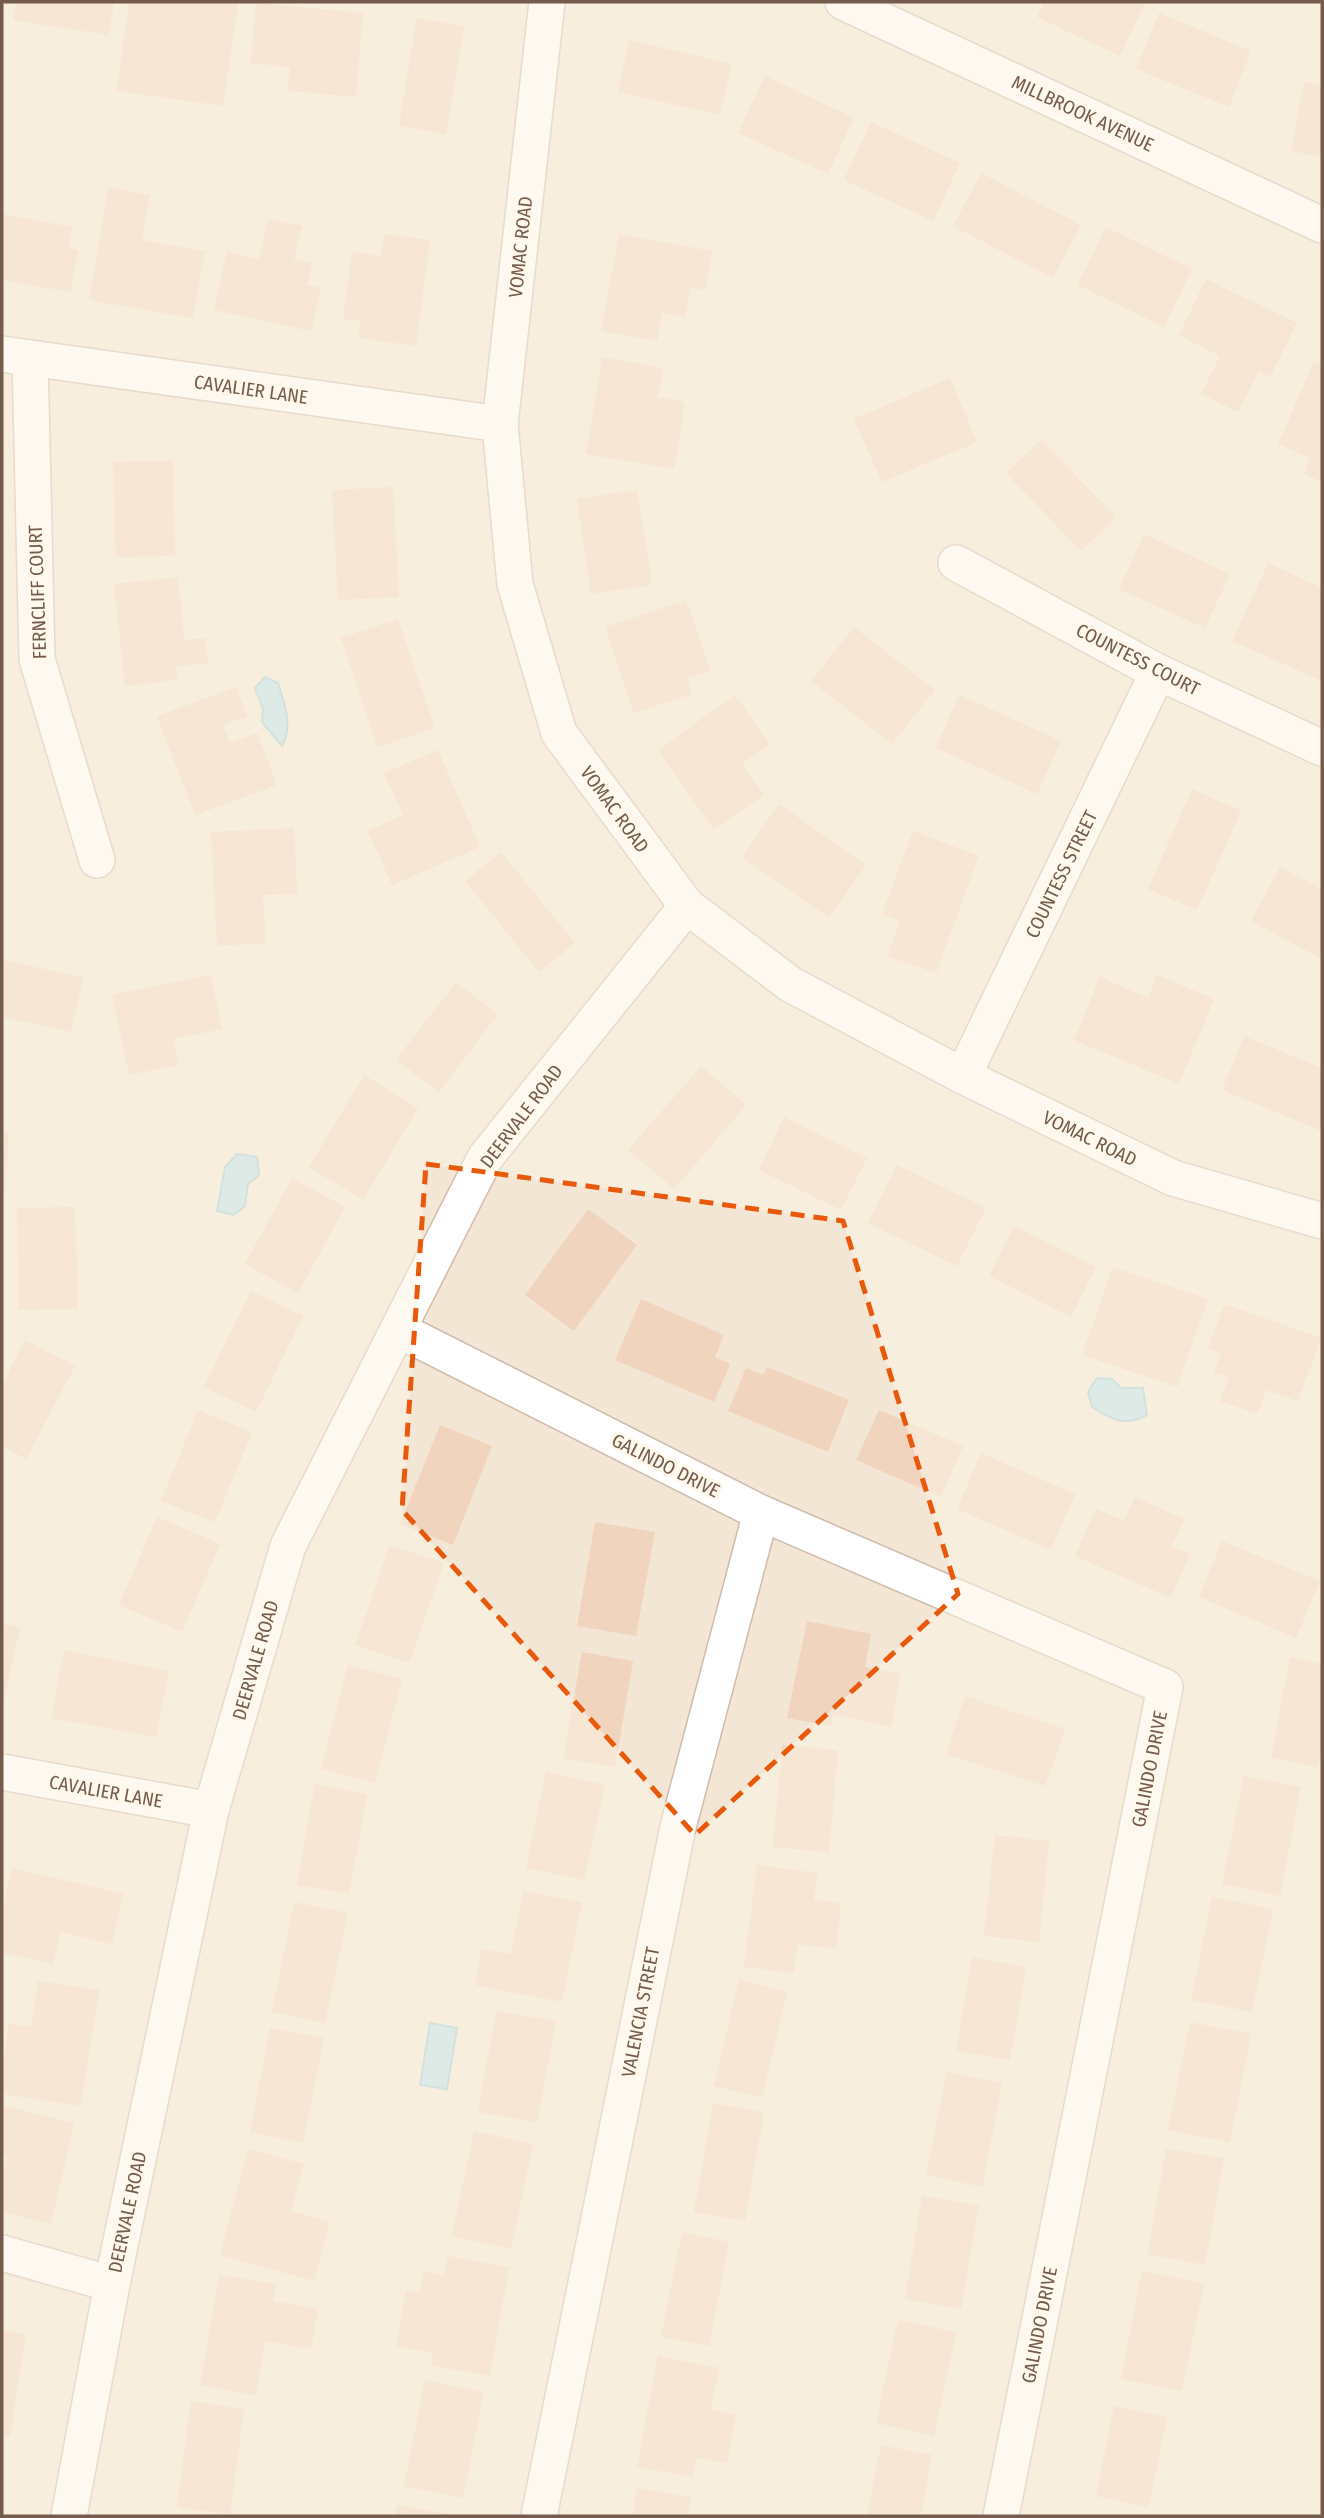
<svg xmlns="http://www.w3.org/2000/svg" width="1324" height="2518" viewBox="0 0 1324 2518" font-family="'Fira Sans Condensed',sans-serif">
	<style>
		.residential { fill: #f4e6d4 }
		.water { fill: #badde5; stroke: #a0ccd7; stroke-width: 2 }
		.building { fill: #f1d4bd }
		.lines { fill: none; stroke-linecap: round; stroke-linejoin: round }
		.minor-casing { stroke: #cebcac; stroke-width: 38 }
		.minor { stroke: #fff; stroke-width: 35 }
		.marked { fill: none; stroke: #e8590c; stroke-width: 5; stroke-dasharray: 14 9; stroke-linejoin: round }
		.labels { text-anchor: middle; stroke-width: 6; stroke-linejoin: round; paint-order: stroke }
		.street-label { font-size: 19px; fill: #755b4b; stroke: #fff8ec }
	</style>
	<rect width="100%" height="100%" fill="#fcf4e5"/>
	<rect class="residential" x="2" y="2" width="1320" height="2514"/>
	<g class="water">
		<path d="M265,677L278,683C285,704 293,726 282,746L262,722L263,709L255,688Z"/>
		<path d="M237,1154L257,1157L259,1175L248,1184L245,1206L234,1215L217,1211L225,1167Z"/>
		<path d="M1097,1378L1112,1379L1121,1388H1143L1147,1415C1125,1427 1112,1420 1092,1407L1088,1392Z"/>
		<path d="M430,2023L457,2028L447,2089L420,2085Z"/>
	</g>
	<g class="building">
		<path d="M16,2H114L109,35L13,20Z"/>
		<path d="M129,2H238L223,106L117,91Z"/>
		<path d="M1044,2H1136L1144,5L1120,56L1037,17Z"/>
		<path d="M256,3L363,13L356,97L288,91L290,67L251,63Z"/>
		<path d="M1159,13L1251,51L1229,107L1136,69Z"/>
		<path d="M417,18L464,26L446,134L399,126Z"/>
		<path d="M629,40L732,64L720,115L618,92Z"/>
		<path d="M765,76L854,118L828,174L738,133Z"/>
		<path d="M1304,82L1322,86V157L1291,151Z"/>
		<path d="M871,122L960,163L933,221L844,180Z"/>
		<path d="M981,173L1081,225L1053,278L953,226Z"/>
		<path d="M109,187L150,195L142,240L205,251L193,318L89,300Z"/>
		<path d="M2,214L72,227L68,248L78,250L71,292L2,280Z"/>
		<path d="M268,219L302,226L294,259L312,263L307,285L321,288L311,331L214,310L227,252L259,259Z"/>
		<path d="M1106,227L1192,269L1164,327L1078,285Z"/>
		<path d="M384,234L430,240L416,346L358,338L361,321L343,319L352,252L381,256Z"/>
		<path d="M619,234L712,251L705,290L691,288L685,317L662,313L657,341L601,331Z"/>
		<path d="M1206,279L1297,323L1270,377L1259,371L1238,412L1201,394L1220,356L1179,335Z"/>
		<path d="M602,357L663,368L658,397L685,402L674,469L586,454Z"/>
		<path d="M1314,362L1322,365V482L1304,474L1310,458L1278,444Z"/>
		<path d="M950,378L977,442L882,482L854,419Z"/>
		<path d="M1041,440L1116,517L1081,551L1006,473Z"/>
		<path d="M173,461L175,556L116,557L113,462Z"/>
		<path d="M393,487L399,597L338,600L332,490Z"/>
		<path d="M637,490L652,585L591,594L577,499Z"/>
		<path d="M1144,534L1230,574L1205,628L1119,589Z"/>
		<path d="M1268,563L1322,588V681L1232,641Z"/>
		<path d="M178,577L184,640L205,638L208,663L176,666L177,680L125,686L114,584Z"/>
		<path d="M686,600L710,671L687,678L692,694L634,713L605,627Z"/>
		<path d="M398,619L435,728L377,747L341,638Z"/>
		<path d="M854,627L935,690L892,744L811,681Z"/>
		<path d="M236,687L247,716L223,725L230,743L257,733L277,785L195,815L157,716Z"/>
		<path d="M735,695L770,744L742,764L764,795L714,830L658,750Z"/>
		<path d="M959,695L1061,741L1037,794L936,748Z"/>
		<path d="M438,750L480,847L392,885L368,831L403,815L384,773Z"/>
		<path d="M1192,789L1241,811L1197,910L1148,889Z"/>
		<path d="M779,804L866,865L829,918L742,857Z"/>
		<path d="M294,828L297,894L263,895L266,943L217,946L211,832Z"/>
		<path d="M913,831L979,856L936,973L887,956L900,921L882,914Z"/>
		<path d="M501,852L575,943L539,972L465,881Z"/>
		<path d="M1280,867L1322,889V959L1251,921Z"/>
		<path d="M2,960L83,977L71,1032L2,1017Z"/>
		<path d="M211,975L222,1029L173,1039L179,1065L129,1075L112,995Z"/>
		<path d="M1157,975L1214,999L1179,1084L1074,1040L1100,977L1148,998Z"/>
		<path d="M456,982L498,1014L439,1092L396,1060Z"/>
		<path d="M1244,1036L1322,1068V1131L1222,1090Z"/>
		<path d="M701,1066L746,1105L674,1189L628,1150Z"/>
		<path d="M364,1075L418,1108L363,1200L309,1167Z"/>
		<path d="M784,1117L867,1158L841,1210L759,1170Z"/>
		<path d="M2,1132H9L5,1192H2Z"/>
		<path d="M897,1165L986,1208L957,1266L868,1223Z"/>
		<path d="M292,1178L345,1207L298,1293L245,1264Z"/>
		<path d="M75,1207L78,1309L19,1310L17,1208Z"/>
		<path d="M588,1209L637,1245L574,1331L525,1295Z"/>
		<path d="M1014,1226L1096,1267L1071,1317L989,1276Z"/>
		<path d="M1113,1267L1208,1299L1177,1387L1082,1355Z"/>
		<path d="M251,1291L303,1316L256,1412L204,1387Z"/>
		<path d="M641,1299L724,1335L715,1357L730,1364L714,1402L615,1360Z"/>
		<path d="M1224,1304L1321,1338L1298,1401L1266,1390L1257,1414L1220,1401L1229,1377L1214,1372L1221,1353L1208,1349Z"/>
		<path d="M25,1340L75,1366L26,1459L2,1446V1385Z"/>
		<path d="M767,1367L849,1400L828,1452L728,1411L746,1368L763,1375Z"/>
		<path d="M198,1410L252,1432L215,1522L161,1501Z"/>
		<path d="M879,1410L963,1446L941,1497L856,1460Z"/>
		<path d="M440,1425L492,1446L453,1545L400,1524Z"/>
		<path d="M981,1453L1075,1494L1051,1550L957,1509Z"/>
		<path d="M1135,1497L1184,1519L1172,1546L1190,1554L1171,1598L1075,1556L1096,1509L1124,1521Z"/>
		<path d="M157,1517L220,1544L182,1632L119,1605Z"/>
		<path d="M595,1522L655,1532L636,1636L577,1626Z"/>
		<path d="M1222,1541L1320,1581L1296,1638L1199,1597Z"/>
		<path d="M390,1545L444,1563L409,1663L355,1645Z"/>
		<path d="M807,1621L871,1634L865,1667L901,1674L891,1727L833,1714L831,1726L787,1718Z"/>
		<path d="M2,1623L20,1627L3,1706H2Z"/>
		<path d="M64,1650L169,1671L156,1737L51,1718Z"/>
		<path d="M582,1652L633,1661L615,1767L563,1758Z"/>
		<path d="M1290,1657L1322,1664V1757H1319L1317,1767L1271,1758Z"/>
		<path d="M348,1665L402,1679L375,1783L321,1769Z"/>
		<path d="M965,1696L1065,1729L1045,1786L946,1754Z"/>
		<path d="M782,1745L838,1750L829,1852L773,1847Z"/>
		<path d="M546,1772L605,1785L584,1880L526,1868Z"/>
		<path d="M1244,1776L1301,1787L1280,1896L1222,1884Z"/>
		<path d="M315,1784L367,1794L349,1894L297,1885Z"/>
		<path d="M995,1835L1049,1841L1039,1942L984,1936Z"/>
		<path d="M757,1865L818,1873L814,1900L841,1903L836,1949L797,1944L794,1973L744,1967Z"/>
		<path d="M12,1868L123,1894L112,1944L61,1932L53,1964L2,1953V1912Z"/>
		<path d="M523,1891L582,1902L562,2002L475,1985L482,1949L511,1954Z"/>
		<path d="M1212,1897L1273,1909L1252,2012L1191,2000Z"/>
		<path d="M294,1902L348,1913L325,2023L272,2012Z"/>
		<path d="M972,1957L1026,1967L1010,2060L956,2051Z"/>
		<path d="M739,1980L787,1992L762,2098L714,2086Z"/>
		<path d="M38,1981L99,1990L81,2106L2,2094V2068L9,2024L31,2027Z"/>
		<path d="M496,2011L556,2021L537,2123L478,2112Z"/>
		<path d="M1190,2022L1251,2034L1230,2142L1168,2130Z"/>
		<path d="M270,2028L324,2038L303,2143L250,2132Z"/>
		<path d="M947,2072L1002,2083L982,2187L926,2175Z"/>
		<path d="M713,2103L764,2112L745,2221L694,2212Z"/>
		<path d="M2,2105L74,2123L51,2224L2,2212V2180L7,2155L2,2154Z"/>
		<path d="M474,2131L533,2144L511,2249L452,2236Z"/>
		<path d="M248,2149L304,2164L291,2211L330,2222L314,2281L220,2255Z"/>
		<path d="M1166,2149L1224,2158L1205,2265L1148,2254Z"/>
		<path d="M922,2196L979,2205L961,2309L905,2299Z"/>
		<path d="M682,2232L729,2242L709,2346L661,2337Z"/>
		<path d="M447,2256L509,2267L490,2376L431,2365L433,2353L397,2346L406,2290L420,2293L424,2271L444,2275Z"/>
		<path d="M1142,2271L1204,2283L1182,2391L1121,2379Z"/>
		<path d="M219,2275L276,2284L273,2301L318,2309L311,2349L265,2341L256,2395L200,2385Z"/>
		<path d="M898,2320L956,2332L934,2436L876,2423Z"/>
		<path d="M2,2330L26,2334L10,2437L2,2436Z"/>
		<path d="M658,2356L719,2368L711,2410L736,2415L727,2463L696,2458L693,2477L637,2467Z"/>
		<path d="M425,2380L484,2392L463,2498L404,2486Z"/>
		<path d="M191,2401L244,2409L230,2515L177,2507Z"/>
		<path d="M1114,2406L1167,2417L1149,2507L1096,2496Z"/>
		<path d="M881,2445L932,2455L921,2516H867Z"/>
		<path d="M637,2488L691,2497L688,2516H633Z"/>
		<path d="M397,2505L453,2515V2516H395Z"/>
	</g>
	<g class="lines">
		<g class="minor-casing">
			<g id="minor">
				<path d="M547,2L500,424L515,584L559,733L687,906L790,984L963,1076L1173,1178L1322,1221"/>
				<path d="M843,2L1322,225"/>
				<path d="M2,354L500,424"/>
				<path d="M30,358L37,659L97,860"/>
				<path d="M956,563L1158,672L1322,748"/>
				<path d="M963,1076L1158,672"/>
				<path d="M399,1330L761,1513L1165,1687L1001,2516"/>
				<path d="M2,1772L211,1810"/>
				<path d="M2,2253L112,2284"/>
				<path d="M69,2516L112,2284L211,1810L288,1546L485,1158L687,906"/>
				<path d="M539,2516L678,1827L761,1513"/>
			</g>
		</g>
		<use href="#minor" class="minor"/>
	</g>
	<path d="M0 0H1324V2518H0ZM426,1164L843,1221L958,1594L695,1835L402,1510Z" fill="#fcf4e5" fill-opacity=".55" fill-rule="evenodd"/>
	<path class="marked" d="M426,1164L843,1221L958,1594L695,1835L402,1510Z"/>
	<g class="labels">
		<g class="street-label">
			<text transform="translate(1083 113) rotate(25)" y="7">MILLBROOK AVENUE</text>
			<text transform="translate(520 247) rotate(-84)" y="7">VOMAC ROAD</text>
			<text transform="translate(251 389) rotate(8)" y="7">CAVALIER LANE</text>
			<text transform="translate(37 592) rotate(-92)" y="7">FERNCLIFF COURT</text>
			<text transform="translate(1138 659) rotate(27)" y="7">COUNTESS COURT</text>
			<text transform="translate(615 809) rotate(54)" y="7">VOMAC ROAD</text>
			<text transform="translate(1061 874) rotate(-64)" y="7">COUNTESS STREET</text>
			<text transform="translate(521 1116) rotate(-53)" y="7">DEERVALE ROAD</text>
			<text transform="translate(1090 1138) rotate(26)" y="7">VOMAC ROAD</text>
			<text transform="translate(666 1465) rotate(27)" y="7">GALINDO DRIVE</text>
			<text transform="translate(255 1660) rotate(-74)" y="7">DEERVALE ROAD</text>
			<text transform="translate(1149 1769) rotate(-79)" y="7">GALINDO DRIVE</text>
			<text transform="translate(106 1791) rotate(10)" y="7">CAVALIER LANE</text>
			<text transform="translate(640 2012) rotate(-79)" y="7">VALENCIA STREET</text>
			<text transform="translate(127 2212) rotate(-78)" y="7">DEERVALE ROAD</text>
			<text transform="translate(1039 2325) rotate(-79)" y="7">GALINDO DRIVE</text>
		</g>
	</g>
	<rect width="1324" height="2518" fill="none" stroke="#755b4b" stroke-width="7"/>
</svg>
